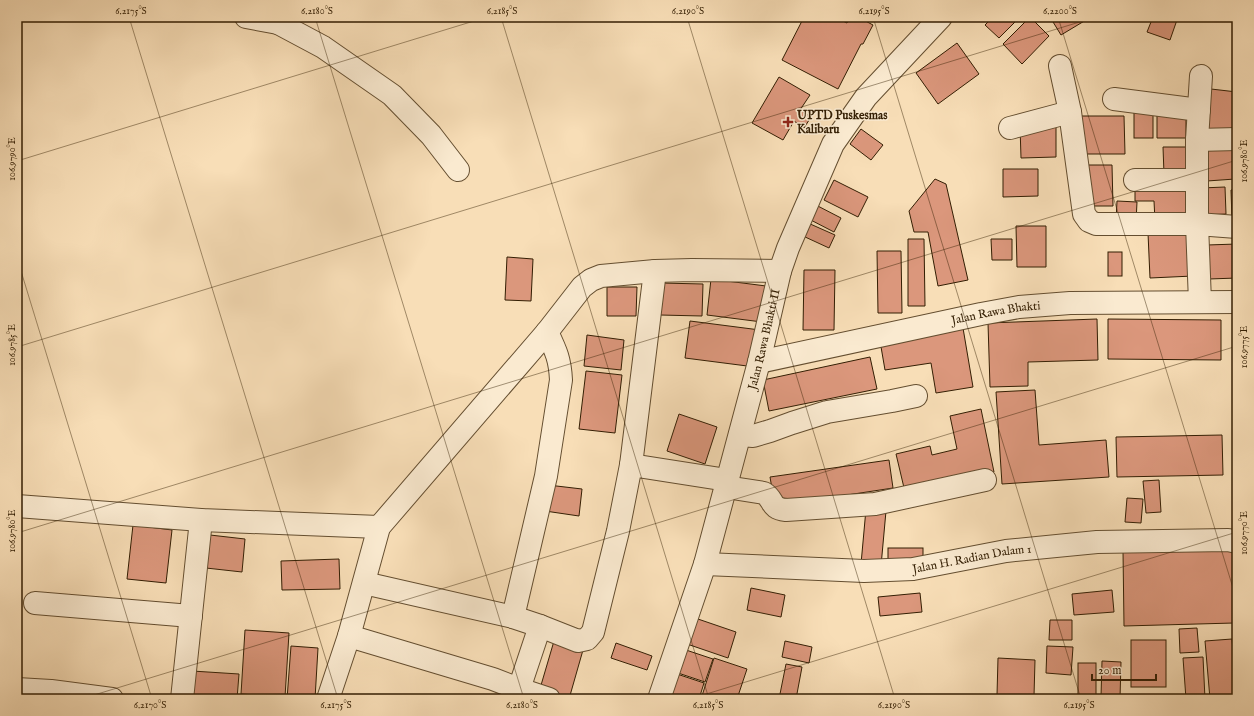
<svg xmlns="http://www.w3.org/2000/svg" width="1254" height="716" viewBox="0 0 1254 716" font-family="'IM FELL English',serif">
	<style>
		.building { fill: #db977c; stroke: #331e03 }
		.lines { fill: none; stroke-linecap: round; stroke-linejoin: round }
		.minor-casing { stroke: #644e30; stroke-width: 24 }
		.minor { stroke: #faead0; stroke-width: 22 }
		.ticks { fill: none; stroke: #331e03; stroke-width: 1; stroke-opacity: 0.45 }
		.poi-dot { fill: #8f2418; stroke: #faead0; stroke-width: 1.5 }
		.labels { text-anchor: middle; stroke-width: 3; stroke-linejoin: round; paint-order: stroke }
		.poi-label { font-size: 12px; font-weight: bold; fill: #331e03; stroke: #faead0; text-anchor: start }
		.street-label { font-size: 12px; fill: #331e03; stroke: #faead0 }
		.neatline { fill: none; stroke: #331e03; stroke-width: 1.5 }
		.ticks-label { font-size: 10px; text-anchor: middle; fill: #331e03 }
	</style>
	<rect width="100%" height="100%" fill="#f8deb7"/>
	<filter id="stains"><feTurbulence type="fractalNoise" baseFrequency=".005" numOctaves="4"/><feColorMatrix values="0 0 0 0 .2 0 0 0 0 .09 0 0 0 0 .02 0 0 0 .5 -.17"/></filter>
	<radialGradient id="worn" r=".72"><stop offset=".6" stop-color="#630" stop-opacity="0"/><stop offset="1" stop-color="#630" stop-opacity=".3"/></radialGradient>
	<g class="building">
		<path d="M804,17H835L847,23L850,17H858L873,25L863,44H861L838,89L782,60Z"/>
		<path d="M993,17H1010L1015,22L999,38L985,25Z"/>
		<path d="M1030,17L1049,36L1022,64L1003,44Z"/>
		<path d="M1050,17H1091L1061,35Z"/>
		<path d="M1153,17H1178L1170,40L1147,32Z"/>
		<path d="M957,43L979,74L938,104L916,73Z"/>
		<path d="M779,77L810,95L800,110L811,117L804,128L794,121L783,140L752,123Z"/>
		<path d="M1211,89L1237,92V133L1206,129Z"/>
		<path d="M1186,111V138H1157V112Z"/>
		<rect x="1134" y="112" width="19" height="26"/>
		<path d="M1080,116H1124L1125,154H1081Z"/>
		<path d="M1020,126H1056V157L1021,158Z"/>
		<path d="M861,129L883,145L871,160L850,144Z"/>
		<path d="M1233,143L1235,179L1207,181L1205,144Z"/>
		<path d="M1163,147H1192V174H1164Z"/>
		<path d="M1086,165H1112L1113,206H1086Z"/>
		<path d="M1003,169H1038V196L1003,197Z"/>
		<path d="M935,179L946,184L968,280L938,286L928,232H914L909,211Z"/>
		<path d="M834,180L868,197L858,217L824,200Z"/>
		<path d="M1135,183H1186V221H1155L1154,201H1135Z"/>
		<path d="M1225,187L1226,214L1202,215L1201,188Z"/>
		<path d="M1237,189V220H1232L1231,190Z"/>
		<path d="M1117,201L1137,202L1136,222L1116,221Z"/>
		<path d="M812,203L841,218L834,232L805,217Z"/>
		<path d="M808,223L835,235L829,248L803,236Z"/>
		<path d="M1016,226H1046V267H1017Z"/>
		<path d="M1191,231L1193,276L1150,278L1148,233Z"/>
		<path d="M908,239H924L925,306H908Z"/>
		<path d="M991,239H1012V260H992Z"/>
		<path d="M1237,244V278L1209,279L1207,245Z"/>
		<path d="M877,251H901L902,313H878Z"/>
		<rect x="1108" y="252" width="14" height="24"/>
		<path d="M507,257L533,259L531,301L505,300Z"/>
		<path d="M804,270H835L834,330H803Z"/>
		<path d="M711,279L766,286L762,322L707,315Z"/>
		<path d="M661,283L703,284L702,316L660,315Z"/>
		<path d="M607,287H637L636,316H607Z"/>
		<path d="M1097,319L1098,360L1028,362V386L990,387L988,323Z"/>
		<path d="M1108,319L1221,320V360L1108,359Z"/>
		<rect x="1235" y="320" width="2" height="57"/>
		<path d="M690,321L760,330L755,367L685,358Z"/>
		<path d="M963,328L973,387L936,393L931,363L885,370L880,341Z"/>
		<path d="M587,335L624,340L621,370L584,366Z"/>
		<path d="M870,357L877,389L769,411L763,380Z"/>
		<path d="M586,371L622,375L615,433L579,429Z"/>
		<path d="M1236,379H1237V460H1235Z"/>
		<path d="M1035,390L1039,445L1106,440L1109,477L1002,484L996,392Z"/>
		<path d="M981,409L994,472L905,492L896,454L930,446L932,455L957,449L950,416Z"/>
		<path d="M679,414L717,427L705,464L667,451Z"/>
		<path d="M1222,435L1223,475L1117,477L1116,437Z"/>
		<path d="M889,460L893,488L775,506L770,477Z"/>
		<path d="M1159,480L1161,512L1146,513L1143,481Z"/>
		<path d="M548,485L582,489L579,516L545,511Z"/>
		<path d="M1127,498L1143,499L1141,523L1125,522Z"/>
		<path d="M866,509L886,511L881,566L861,564Z"/>
		<path d="M133,525L172,530L166,583L127,579Z"/>
		<path d="M210,535L245,539L242,572L206,568Z"/>
		<rect x="888" y="548" width="35" height="17"/>
		<path d="M1233,549L1234,623L1124,626L1123,551Z"/>
		<path d="M339,559L340,589L282,590L281,561Z"/>
		<path d="M751,588L785,595L781,617L747,610Z"/>
		<path d="M1112,590L1114,612L1074,615L1072,594Z"/>
		<path d="M920,593L922,612L880,616L878,597Z"/>
		<path d="M695,618L736,632L728,658L687,644Z"/>
		<path d="M1050,620H1072V640H1049Z"/>
		<path d="M1197,628L1199,652L1180,653L1179,629Z"/>
		<path d="M245,630L289,633L285,697L241,694Z"/>
		<path d="M1232,639L1237,699H1210L1205,641Z"/>
		<rect x="1131" y="640" width="35" height="47"/>
		<path d="M554,641L583,650L569,699H564L539,692Z"/>
		<path d="M785,641L812,647L809,663L782,657Z"/>
		<path d="M616,643L652,656L647,670L611,658Z"/>
		<path d="M291,646L318,648L315,699H287Z"/>
		<path d="M1047,646L1073,647L1071,675L1046,673Z"/>
		<path d="M686,650L713,659L705,682L678,673Z"/>
		<path d="M1203,657L1205,699H1186L1183,658Z"/>
		<path d="M714,658L747,669L737,699H701Z"/>
		<path d="M998,658L1035,660L1034,696L997,695Z"/>
		<path d="M1102,661L1121,662L1120,698L1101,697Z"/>
		<rect x="1078" y="663" width="18" height="36"/>
		<path d="M786,664L802,667L796,699H779Z"/>
		<path d="M192,671L239,674L237,699L190,695Z"/>
		<path d="M677,674L704,683L699,699H669Z"/>
	</g>
	<g class="lines">
		<g class="minor-casing">
			<g id="minor">
				<path d="M246,17L278,23L279,17"/>
				<path d="M278,23L323,47L392,95L431,135L458,170"/>
				<path d="M1060,66L1070,112L1084,214L1089,221L1096,224H1197L1237,227"/>
				<path d="M1114,99L1199,110"/>
				<path d="M1010,128L1070,112"/>
				<path d="M1197,140L1237,139"/>
				<path d="M1135,180H1197"/>
				<path d="M1200,302L1197,224V140L1201,76"/>
				<path id="s1" d="M759,362L981,314L1019,307L1070,303L1237,302"/>
				<path d="M740,435L753,436L770,431L792,423L827,412L892,401L916,396"/>
				<path d="M631,465L727,480"/>
				<path d="M726,487L764,493C775,500 769,508 786,510L875,504L985,480"/>
				<path d="M17,506L201,520L379,527"/>
				<path id="s2" d="M705,564L864,571L913,569L1006,551L1097,542L1228,540L1237,542"/>
				<path d="M364,583L513,617L540,626L578,641L587,639L593,632L618,531L631,465L655,271"/>
				<path d="M35,603L191,616"/>
				<path d="M513,617L546,476L561,380C560,359 556,351 547,332"/>
				<path d="M349,636L493,679L519,689L549,699"/>
				<path d="M17,689L51,691L112,699"/>
				<path d="M519,689L540,626"/>
				<path d="M182,699L201,520"/>
				<path d="M328,699L349,636L379,527L547,332L582,287L591,280L601,276L655,271L692,270L780,271"/>
				<path id="s3" d="M659,699L705,564L759,362L780,271L788,248L833,144L866,97L941,17"/>
			</g>
		</g>
		<use href="#minor" class="minor"/>
	</g>
	<path class="ticks" d="M129,17L338,699M315,17L524,699M501,17L709,699M687,17L895,699M873,17L1081,699M1058,17L1237,601M17,161L487,17M17,258L152,699M17,347L1096,17M17,533L1237,160M81,699L1237,346M690,699L1237,532"/>
	<path class="poi-dot" d="M786 116h4v4h4v4h-4v4h-4v-4h-4v-4h4z"/>
	<g class="labels">
		<g class="poi-label">
			<text x="797" y="119">UPTD Puskesmas<tspan x="797" dy="14">Kalibaru</tspan></text>
		</g>
		<g class="street-label">
			<text dy="4" stroke="none"><textPath href="#s1" startOffset="242">Jalan Rawa Bhakti</textPath></text>
			<text dy="4" stroke="none"><textPath href="#s3" startOffset="375">Jalan Rawa Bhakti II</textPath></text>
			<text dy="4" stroke="none"><textPath href="#s2" startOffset="268">Jalan H. Radian Dalam 1</textPath></text>
		</g>
	</g>
	<rect width="1254" height="716" fill="none" stroke="#f8deb7" stroke-width="44"/>
	<path d="M1092 674v6h64v-6" fill="none" stroke="#331e03" stroke-width="2"/>
	<text x="1098" y="674" font-size="12" fill="#331e03" stroke="#faead0" stroke-width="3" paint-order="stroke">20 m</text>
	<rect x="22" y="22" width="1210" height="672" class="neatline"/>
	<g class="ticks-label">
		<text x="131" y="14">6.2175°S</text>
		<text x="317" y="14">6.2180°S</text>
		<text x="502" y="14">6.2185°S</text>
		<text x="688" y="14">6.2190°S</text>
		<text x="874" y="14">6.2195°S</text>
		<text x="1060" y="14">6.2200°S</text>
		<text transform="translate(11 159) rotate(-90)" y="4">106.9790°E</text>
		<text transform="translate(1243 161) rotate(-90)" y="4">106.9780°E</text>
		<text transform="translate(11 345) rotate(-90)" y="4">106.9785°E</text>
		<text transform="translate(1243 347) rotate(-90)" y="4">106.9775°E</text>
		<text transform="translate(11 531) rotate(-90)" y="4">106.9780°E</text>
		<text transform="translate(1243 533) rotate(-90)" y="4">106.9770°E</text>
		<text x="150" y="708">6.2170°S</text>
		<text x="336" y="708">6.2175°S</text>
		<text x="522" y="708">6.2180°S</text>
		<text x="708" y="708">6.2185°S</text>
		<text x="894" y="708">6.2190°S</text>
		<text x="1079" y="708">6.2195°S</text>
	</g>
	<rect width="100%" height="100%" filter="url(#stains)"/>
	<rect width="100%" height="100%" fill="url(#worn)"/>
</svg>
